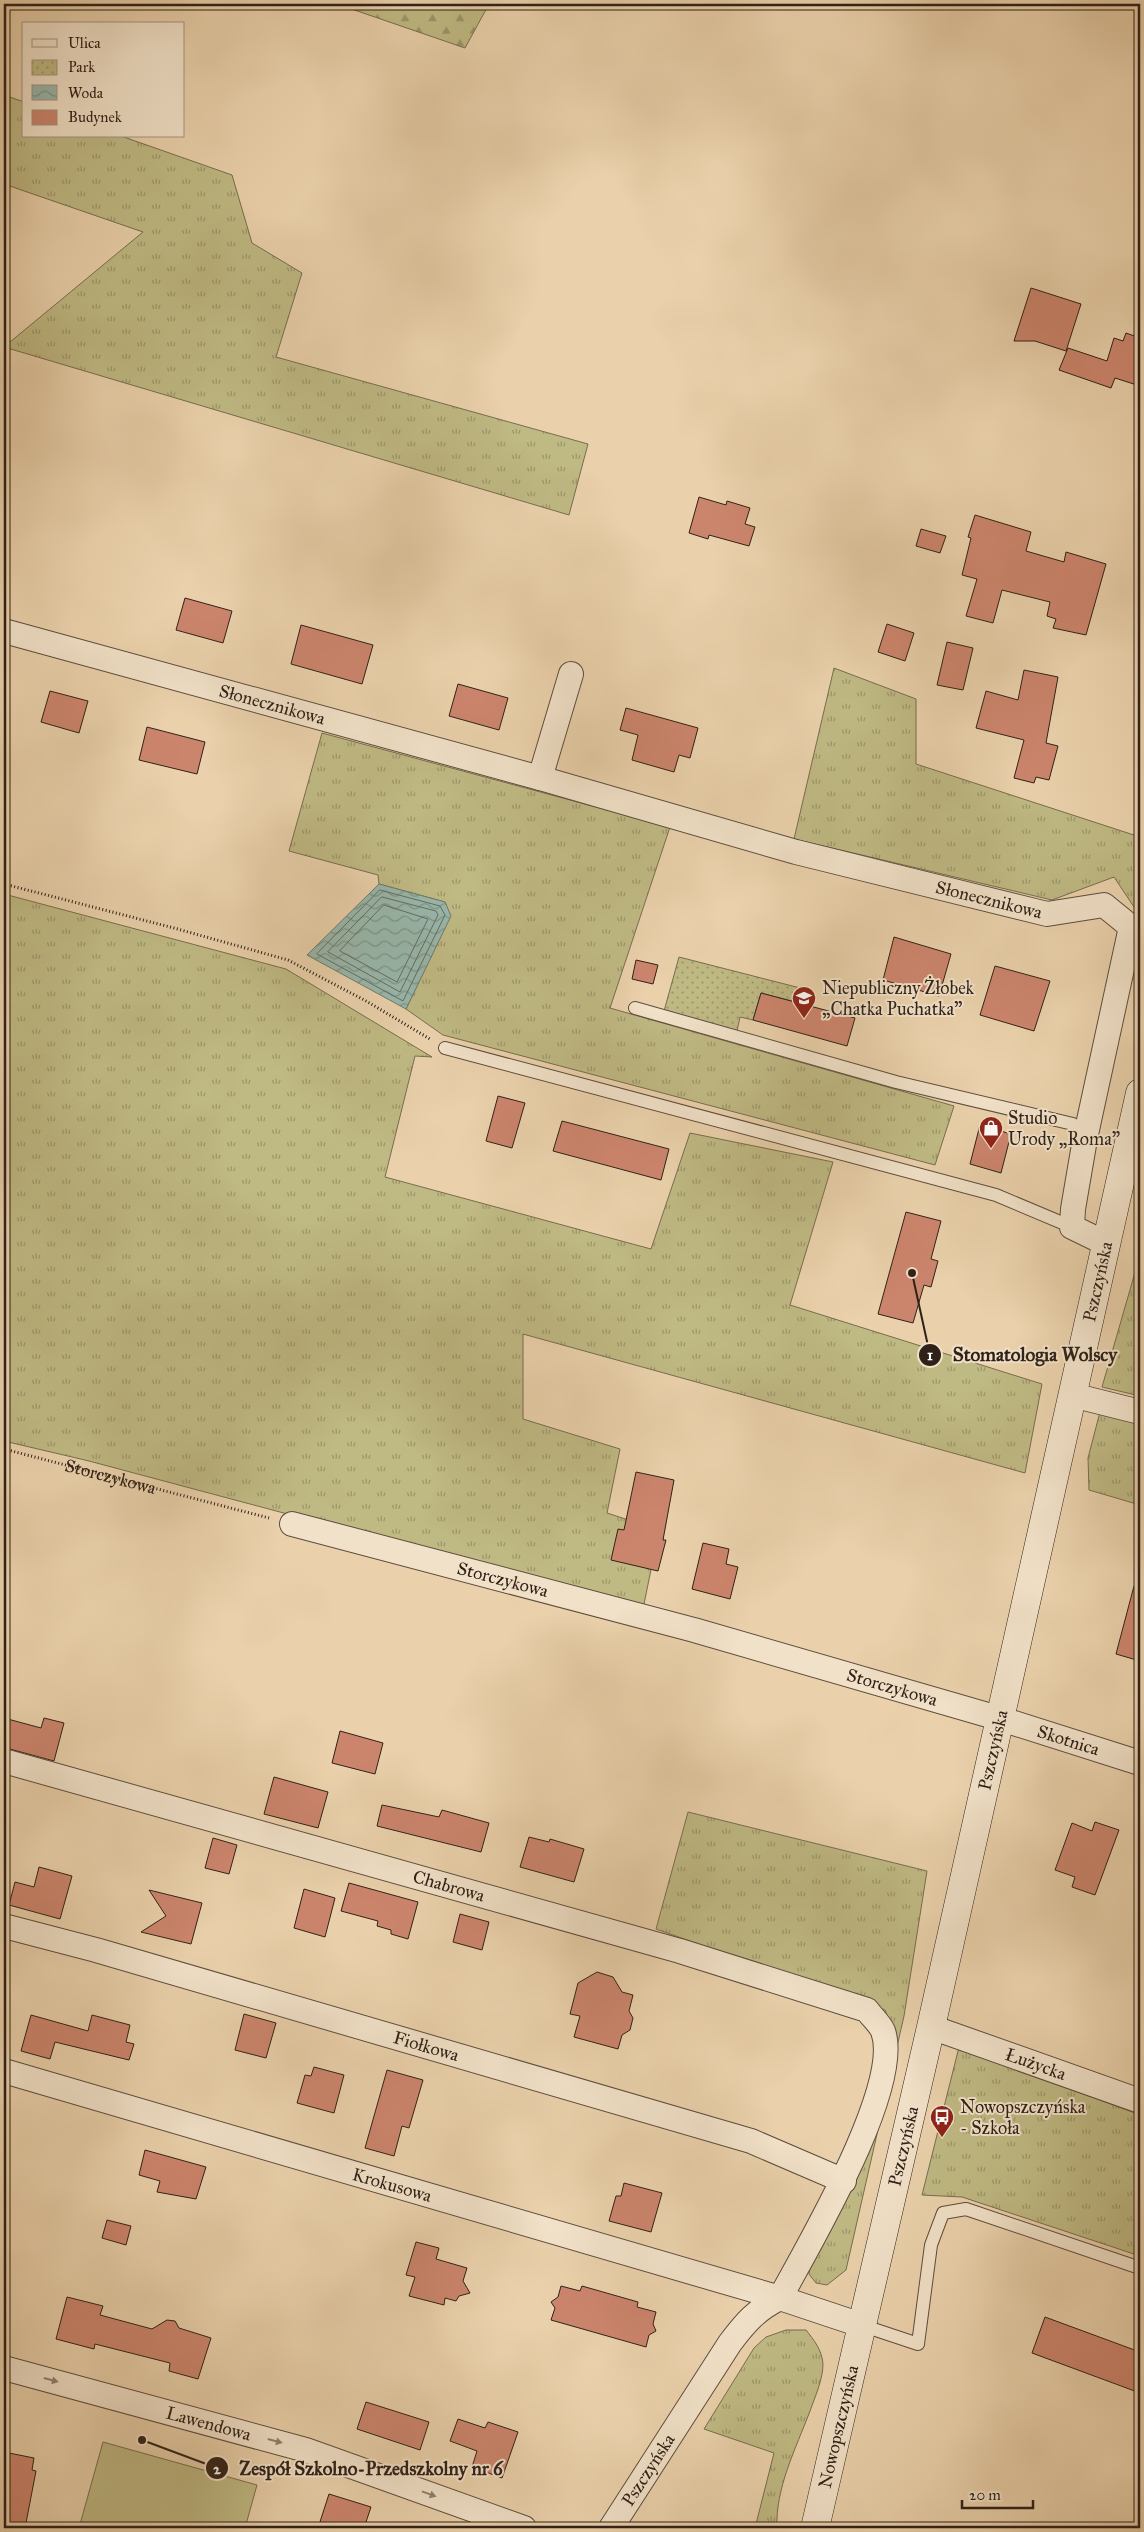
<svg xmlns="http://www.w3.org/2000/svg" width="1144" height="2532" viewBox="0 0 1144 2532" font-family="'IM FELL Great Primer',serif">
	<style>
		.grass { fill: url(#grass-tufts); stroke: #776d4e }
		.forest { fill: url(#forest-firs); stroke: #776d4e }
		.park { fill: url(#park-dots); stroke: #776d4e }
		.pitch { fill: #bfb983; stroke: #776d4e }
		.water { fill: url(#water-waves); stroke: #6e7b71 }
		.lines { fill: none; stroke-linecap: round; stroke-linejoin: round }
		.shore { stroke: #646c62; stroke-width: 1 }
		.building { fill: #cc856d; stroke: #2f2119 }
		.service-casing { stroke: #5e4d3e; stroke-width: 14 }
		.minor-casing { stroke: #5e4d3e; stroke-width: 26 }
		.secondary-casing { stroke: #2f2119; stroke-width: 29 }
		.path { stroke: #2f2119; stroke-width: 3; stroke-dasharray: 1 2.5; stroke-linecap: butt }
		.service { stroke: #f1e1c8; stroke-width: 12 }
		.minor { stroke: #f1e1c8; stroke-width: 24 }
		.secondary { stroke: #f1e1c8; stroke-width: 28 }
		.oneway { fill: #908170 }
		.labels { text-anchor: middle; stroke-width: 4; stroke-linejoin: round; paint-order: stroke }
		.street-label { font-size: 18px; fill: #2f2119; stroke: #f1e1c8 }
		.poi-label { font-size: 18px; fill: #2f2119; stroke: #f1e1c8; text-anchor: start }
		.leader { fill: none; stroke: #2f2119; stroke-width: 2 }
		.callout-dot { fill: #2f2119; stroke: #f1e1c8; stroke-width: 2 }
		.mark-label { font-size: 15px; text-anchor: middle; font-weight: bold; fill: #fff }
		.callout-label { font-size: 19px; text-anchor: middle; font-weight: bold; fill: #2f2119; stroke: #f1e1c8; stroke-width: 4; stroke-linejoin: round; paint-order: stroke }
	</style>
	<defs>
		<pattern id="grass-tufts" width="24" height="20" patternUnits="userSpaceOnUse" patternTransform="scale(1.25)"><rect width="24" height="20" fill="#bfb983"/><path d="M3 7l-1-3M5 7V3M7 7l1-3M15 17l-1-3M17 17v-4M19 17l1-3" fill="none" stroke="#9c966a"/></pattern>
		<pattern id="forest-firs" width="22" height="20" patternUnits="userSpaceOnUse" patternTransform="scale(1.25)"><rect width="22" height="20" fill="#bfb983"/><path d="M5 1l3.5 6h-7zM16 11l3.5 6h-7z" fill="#9c966a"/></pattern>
		<pattern id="park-dots" width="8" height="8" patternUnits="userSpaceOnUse" patternTransform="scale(1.25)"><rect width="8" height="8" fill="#bfb983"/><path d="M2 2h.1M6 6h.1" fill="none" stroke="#9c966a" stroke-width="1.8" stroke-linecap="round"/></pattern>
		<pattern id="water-waves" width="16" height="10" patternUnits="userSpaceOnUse" patternTransform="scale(1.25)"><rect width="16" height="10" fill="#98b7ab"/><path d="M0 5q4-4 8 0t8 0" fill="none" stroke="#7c948a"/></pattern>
	</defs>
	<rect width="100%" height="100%" fill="#ead1ab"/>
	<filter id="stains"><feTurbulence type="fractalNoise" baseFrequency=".004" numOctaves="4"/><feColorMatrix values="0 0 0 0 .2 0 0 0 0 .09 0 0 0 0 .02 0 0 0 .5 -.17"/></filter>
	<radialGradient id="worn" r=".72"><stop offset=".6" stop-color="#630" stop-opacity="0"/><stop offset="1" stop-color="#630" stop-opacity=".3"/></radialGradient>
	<g class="grass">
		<path d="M4,95L24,102V136H121L232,175L252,243L302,273L276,357L588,444L569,515L4,347L143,232L4,184Z"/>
		<path d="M834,668L916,699V764L1140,837V916L1114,877L1052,900L794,839Z"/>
		<path d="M322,733L670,827L610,1008L954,1106L935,1165L443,1035L406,1009L450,916L445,902L379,884L378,875L289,851Z"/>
		<path d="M4,894L286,969L432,1057L415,1056L385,1177L651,1249L690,1133L833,1162L790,1305L1042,1384L1025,1473L523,1334V1419L620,1449L607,1513L659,1530L643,1609L89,1461L4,1441Z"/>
		<path d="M1140,1255V1396L1102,1387Z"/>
		<path d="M1101,1408L1140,1419V1505L1089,1490L1088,1458Z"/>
		<path d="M688,1812L927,1871L904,2016L846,2270L827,2285L816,2283L809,2274C811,2238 850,2192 866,2158C874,2141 897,2051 894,2035C892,2027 888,2018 885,2010L656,1929Z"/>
		<path d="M959,2047L1140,2115V2256L962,2197L922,2195Z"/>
		<path d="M786,2330H806C814,2340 822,2350 823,2364C823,2379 815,2397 810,2411C796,2448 775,2489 777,2528H755L774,2453L704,2429L754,2348L766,2337Z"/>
	</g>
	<path class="forest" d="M337,4H489L465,48Z"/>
	<path class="park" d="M679,957L808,990L804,1004L761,993L753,1020L740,1017L737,1031L664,1011Z"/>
	<path class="pitch" d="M103,2442L257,2485L245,2528H79Z"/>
	<path class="water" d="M379,884L445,902L451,916L406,1009L307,955Z"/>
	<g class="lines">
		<g class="shore">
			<path d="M380,890L440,906L445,915L403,1001L317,954Z"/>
			<path d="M382,897L436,911L438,915L400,992L328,952Z"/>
			<path d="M384,905L428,919L397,982L340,951Z"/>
		</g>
	</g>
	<g class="building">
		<path d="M1031,288L1081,304L1066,351L1035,341H1014Z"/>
		<path d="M1126,333L1140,338V386L1115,378L1111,388L1059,370L1068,348L1107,361L1114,338L1123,341Z"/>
		<path d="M699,497L726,505L727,501L750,508L745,524L755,527L749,546L709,535L708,539L689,533Z"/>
		<path d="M975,515L1031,532L1026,551L1064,562L1066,552L1106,564L1086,635L1053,628L1056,619L1047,616L1050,602L1002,590L993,623L966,616L977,579L962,575L971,538L968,537Z"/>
		<path d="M921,529L946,536L940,553L916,546Z"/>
		<path d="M185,598L232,611L223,643L176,630Z"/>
		<path d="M887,624L914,633L905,661L878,652Z"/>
		<path d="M301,625L373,645L362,684L291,664Z"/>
		<path d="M947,642L973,648L963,690L937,685Z"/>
		<path d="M1024,670L1058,677L1046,743L1058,746L1049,780L1036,777L1034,783L1014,778L1024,740L976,728L986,691L1018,700Z"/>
		<path d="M458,684L508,698L499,730L449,716Z"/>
		<path d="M50,691L88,701L79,733L41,722Z"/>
		<path d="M626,708L698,728L690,758L679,755L674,772L632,760L638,735L620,730Z"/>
		<path d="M147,727L205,742L197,774L139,760Z"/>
		<path d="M894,937L951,954L939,996L883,980Z"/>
		<path d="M636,960L658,965L653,984L632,979Z"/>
		<path d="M995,966L1050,981L1034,1031L980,1015Z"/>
		<path d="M761,993L855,1018L847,1046L753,1020Z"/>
		<path d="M498,1096L525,1103L512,1148L486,1141Z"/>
		<path d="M562,1121L669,1149L661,1180L553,1151Z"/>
		<path d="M980,1125L1011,1134L1001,1173L970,1164Z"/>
		<path d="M906,1212L941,1221L931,1259L938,1261L931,1287L924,1285L913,1323L878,1314Z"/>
		<path d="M636,1472L674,1480L663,1540H666L658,1571L611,1560L618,1529L624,1530Z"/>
		<path d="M703,1543L729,1549L726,1564L738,1567L730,1599L692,1589Z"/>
		<path d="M1134,1586L1140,1587V1661L1116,1654Z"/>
		<path d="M4,1718L41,1728L44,1718L64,1723L54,1761L6,1748L4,1745Z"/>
		<path d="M340,1731L383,1743L375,1774L332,1763Z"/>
		<path d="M274,1777L328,1792L318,1828L264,1814Z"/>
		<path d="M382,1805L439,1817L442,1810L489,1823L481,1852L377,1826Z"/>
		<path d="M1095,1822L1119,1830L1095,1895L1072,1887L1075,1877L1055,1870L1072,1823L1092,1831Z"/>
		<path d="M529,1837L549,1842L550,1839L584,1849L574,1882L520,1867Z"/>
		<path d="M213,1838L237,1845L229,1874L205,1868Z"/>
		<path d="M39,1867L72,1876L60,1919L9,1905L15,1882L34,1887Z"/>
		<path d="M349,1883L418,1902L408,1939L391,1934V1930L377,1926L378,1921L341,1911Z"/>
		<path d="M304,1889L335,1898L325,1937L294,1928Z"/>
		<path d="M149,1890L202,1903L191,1944L141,1932L166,1916Z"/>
		<path d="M460,1914L489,1922L482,1950L453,1942Z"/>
		<path d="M597,1972L613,1977L622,1992L633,1995L629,2011L633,2018L630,2030L622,2035L618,2049L574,2037L580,2016L570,2014L578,1983Z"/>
		<path d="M244,2014L276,2023L266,2058L235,2050Z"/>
		<path d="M31,2015L88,2031L92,2015L130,2025L126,2042L134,2044L129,2060L55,2042L50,2059L21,2051Z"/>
		<path d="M314,2067L344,2075L334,2113L297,2103L305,2075L311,2076Z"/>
		<path d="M387,2070L423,2080L409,2128L402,2126L394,2156L365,2148Z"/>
		<path d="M145,2150L206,2167L196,2199L157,2192L160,2181L139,2175Z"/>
		<path d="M624,2183L662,2193L651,2232L609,2221L616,2196H621Z"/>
		<path d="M107,2220L131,2226L126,2245L102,2238Z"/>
		<path d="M416,2242L439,2248L436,2259L467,2268L463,2281L470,2293L459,2296L456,2301L445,2298L444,2305L409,2296L415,2277L406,2275Z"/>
		<path d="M561,2286L580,2291L582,2286L638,2302L637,2307L656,2312L653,2324L656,2331L649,2335L646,2347L551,2320L555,2308L551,2302L558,2297Z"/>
		<path d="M67,2297L103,2306L100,2315L152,2329L167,2320L175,2321L179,2328L211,2338L198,2379L169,2371L170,2363L95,2344L94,2349L56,2339Z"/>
		<path d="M1045,2317L1140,2352V2393L1032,2353Z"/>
		<path d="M366,2402L429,2422L420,2450L357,2429Z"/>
		<path d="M458,2419L485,2428L488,2422L518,2432L502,2478L472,2467L477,2451L450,2441Z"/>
		<path d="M4,2452L34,2458L32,2470L36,2471L25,2528L4,2526Z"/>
		<path d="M329,2494L371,2507L364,2528H318Z"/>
	</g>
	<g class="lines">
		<g class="service-casing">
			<g id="service">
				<path d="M635,1008L896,1082L1073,1124L1081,1131L1085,1139"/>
				<path d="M445,1048L996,1195L1072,1227"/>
				<path d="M861,2325L918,2344L931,2245L943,2213L966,2209L1140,2268"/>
			</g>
		</g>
		<g class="minor-casing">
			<g id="minor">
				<path id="s2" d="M4,631L540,778L796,852L1047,914L1104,905L1131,927L1085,1139L1073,1209L1072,1227L1107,1244"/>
				<path d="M540,778L571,674"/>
				<path d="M1072,1395L1140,1412"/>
				<path id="s3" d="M292,1524L694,1630L998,1718L1140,1763"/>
				<path id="s4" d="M4,1761L680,1951L867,2010C871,2016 880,2024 883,2031C903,2086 808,2246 780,2298L4,2071"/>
				<path id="s5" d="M4,1926L96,1950L751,2141L844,2181"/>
				<path id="s6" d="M931,2027L1140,2101"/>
				<path id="s7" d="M4,2368L306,2450L524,2528"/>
				<path id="s8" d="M611,2528L730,2343C745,2323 757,2309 780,2298L861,2325"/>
			</g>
		</g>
		<g class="secondary-casing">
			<g id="secondary">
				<path id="s9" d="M815,2528L931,2027L1140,1093"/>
			</g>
		</g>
		<g class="path">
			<path d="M4,884L174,928L288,960L366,1001L430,1039"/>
			<path id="s1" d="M4,1449L269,1518"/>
		</g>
		<use href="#service" class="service"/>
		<use href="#minor" class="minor"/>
		<use href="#secondary" class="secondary"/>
	</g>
	<defs><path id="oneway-solid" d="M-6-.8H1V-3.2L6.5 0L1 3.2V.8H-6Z" transform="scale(1.25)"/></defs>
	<g class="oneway">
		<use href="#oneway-solid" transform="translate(51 2380) rotate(15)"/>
		<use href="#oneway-solid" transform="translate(275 2441) rotate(15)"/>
		<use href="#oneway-solid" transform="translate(429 2494) rotate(20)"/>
	</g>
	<defs>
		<g id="school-pin" transform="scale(1.25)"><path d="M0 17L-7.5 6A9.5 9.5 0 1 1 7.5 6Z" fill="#8f2418" stroke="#f1e1c8"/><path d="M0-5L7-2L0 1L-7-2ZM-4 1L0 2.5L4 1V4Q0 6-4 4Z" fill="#fff"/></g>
		<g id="shop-pin" transform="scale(1.25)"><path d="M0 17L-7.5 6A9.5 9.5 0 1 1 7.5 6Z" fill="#8f2418" stroke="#f1e1c8"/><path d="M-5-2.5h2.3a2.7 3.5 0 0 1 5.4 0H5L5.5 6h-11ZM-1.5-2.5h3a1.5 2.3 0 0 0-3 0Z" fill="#fff"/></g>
		<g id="bus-pin" transform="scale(1.25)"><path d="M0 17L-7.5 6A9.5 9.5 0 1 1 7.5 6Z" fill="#8f2418" stroke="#f1e1c8"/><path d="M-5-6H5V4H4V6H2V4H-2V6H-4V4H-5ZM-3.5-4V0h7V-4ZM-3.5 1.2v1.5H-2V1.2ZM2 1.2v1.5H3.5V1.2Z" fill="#fff"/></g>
	</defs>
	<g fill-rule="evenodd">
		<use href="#school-pin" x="804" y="998"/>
		<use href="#shop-pin" x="991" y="1128"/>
		<use href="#bus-pin" x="942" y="2117"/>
	</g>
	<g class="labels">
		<g class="street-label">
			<text dy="6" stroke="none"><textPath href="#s2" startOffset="278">Słonecznikowa</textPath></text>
			<text dy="6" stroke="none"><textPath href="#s2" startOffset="1021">Słonecznikowa</textPath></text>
			<text dy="6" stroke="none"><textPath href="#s9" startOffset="1278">Pszczyńska</textPath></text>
			<text dy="6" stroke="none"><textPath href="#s1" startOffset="110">Storczykowa</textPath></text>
			<text dy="6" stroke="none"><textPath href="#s3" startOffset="218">Storczykowa</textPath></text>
			<text dy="6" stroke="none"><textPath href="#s3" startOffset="622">Storczykowa</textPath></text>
			<text dy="6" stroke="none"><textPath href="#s3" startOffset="806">Skotnica</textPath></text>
			<text dy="6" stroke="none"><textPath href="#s9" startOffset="798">Pszczyńska</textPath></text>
			<text dy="6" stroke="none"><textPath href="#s4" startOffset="462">Chabrowa</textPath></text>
			<text dy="6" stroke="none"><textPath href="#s5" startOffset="439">Fiołkowa</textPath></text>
			<text dy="6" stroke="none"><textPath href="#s6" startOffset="111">Łużycka</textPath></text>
			<text dy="6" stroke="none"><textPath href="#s9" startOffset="392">Pszczyńska</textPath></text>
			<text transform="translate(392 2185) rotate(16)" y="6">Krokusowa</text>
			<text dy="6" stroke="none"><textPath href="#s7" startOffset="212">Lawendowa</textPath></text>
			<text dy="6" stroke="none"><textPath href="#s9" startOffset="104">Nowopszczyńska</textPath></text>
			<text dy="6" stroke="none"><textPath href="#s8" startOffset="69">Pszczyńska</textPath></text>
		</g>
		<g class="poi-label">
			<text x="822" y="994">Niepubliczny Żłobek<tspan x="822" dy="21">„Chatka Puchatka”</tspan></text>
			<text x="1008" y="1124">Studio<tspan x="1008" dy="21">Urody „Roma”</tspan></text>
			<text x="960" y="2113">Nowopszczyńska<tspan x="960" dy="21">- Szkoła</tspan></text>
		</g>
	</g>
	<path class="leader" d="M912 1273L930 1355M142 2440L217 2468"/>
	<g class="callout-dot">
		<circle cx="912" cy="1273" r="5"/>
		<circle cx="142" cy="2440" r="5"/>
		<circle cx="930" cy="1355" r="12"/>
		<circle cx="217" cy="2468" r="12"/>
	</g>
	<g class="mark-label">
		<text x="930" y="1360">1</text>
		<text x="217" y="2474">2</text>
	</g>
	<g class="callout-label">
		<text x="1035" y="1361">Stomatologia Wolscy</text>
		<text x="371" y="2475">Zespół Szkolno-Przedszkolny nr 6</text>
	</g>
	<rect width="1144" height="2532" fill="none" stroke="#ead1ab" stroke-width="20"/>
	<rect x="5" y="5" width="1134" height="2522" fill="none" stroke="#2f2119" stroke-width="2.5"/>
	<rect x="10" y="10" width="1124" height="2512" fill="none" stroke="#2f2119"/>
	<rect x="22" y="22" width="162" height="115" fill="#f1e1c8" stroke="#a39482"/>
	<rect x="32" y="39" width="25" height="8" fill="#f1e1c8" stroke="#a39482"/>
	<text x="68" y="48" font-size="15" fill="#2f2119">Ulica</text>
	<rect x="32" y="60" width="25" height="15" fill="url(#park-dots)" stroke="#a39482"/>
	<text x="68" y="72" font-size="15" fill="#2f2119">Park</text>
	<rect x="32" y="85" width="25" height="15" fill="url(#water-waves)" stroke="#a39482"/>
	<text x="68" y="98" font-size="15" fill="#2f2119">Woda</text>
	<rect x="32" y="110" width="25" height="15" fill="#cc856d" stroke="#a39482"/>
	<text x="68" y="122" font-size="15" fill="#2f2119">Budynek</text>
	<path d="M962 2500v8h71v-8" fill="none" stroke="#2f2119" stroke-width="2.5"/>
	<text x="969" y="2500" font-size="15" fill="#2f2119" stroke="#f1e1c8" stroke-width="4" paint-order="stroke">20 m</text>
	<rect width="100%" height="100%" filter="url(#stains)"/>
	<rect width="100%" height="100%" fill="url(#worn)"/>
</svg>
